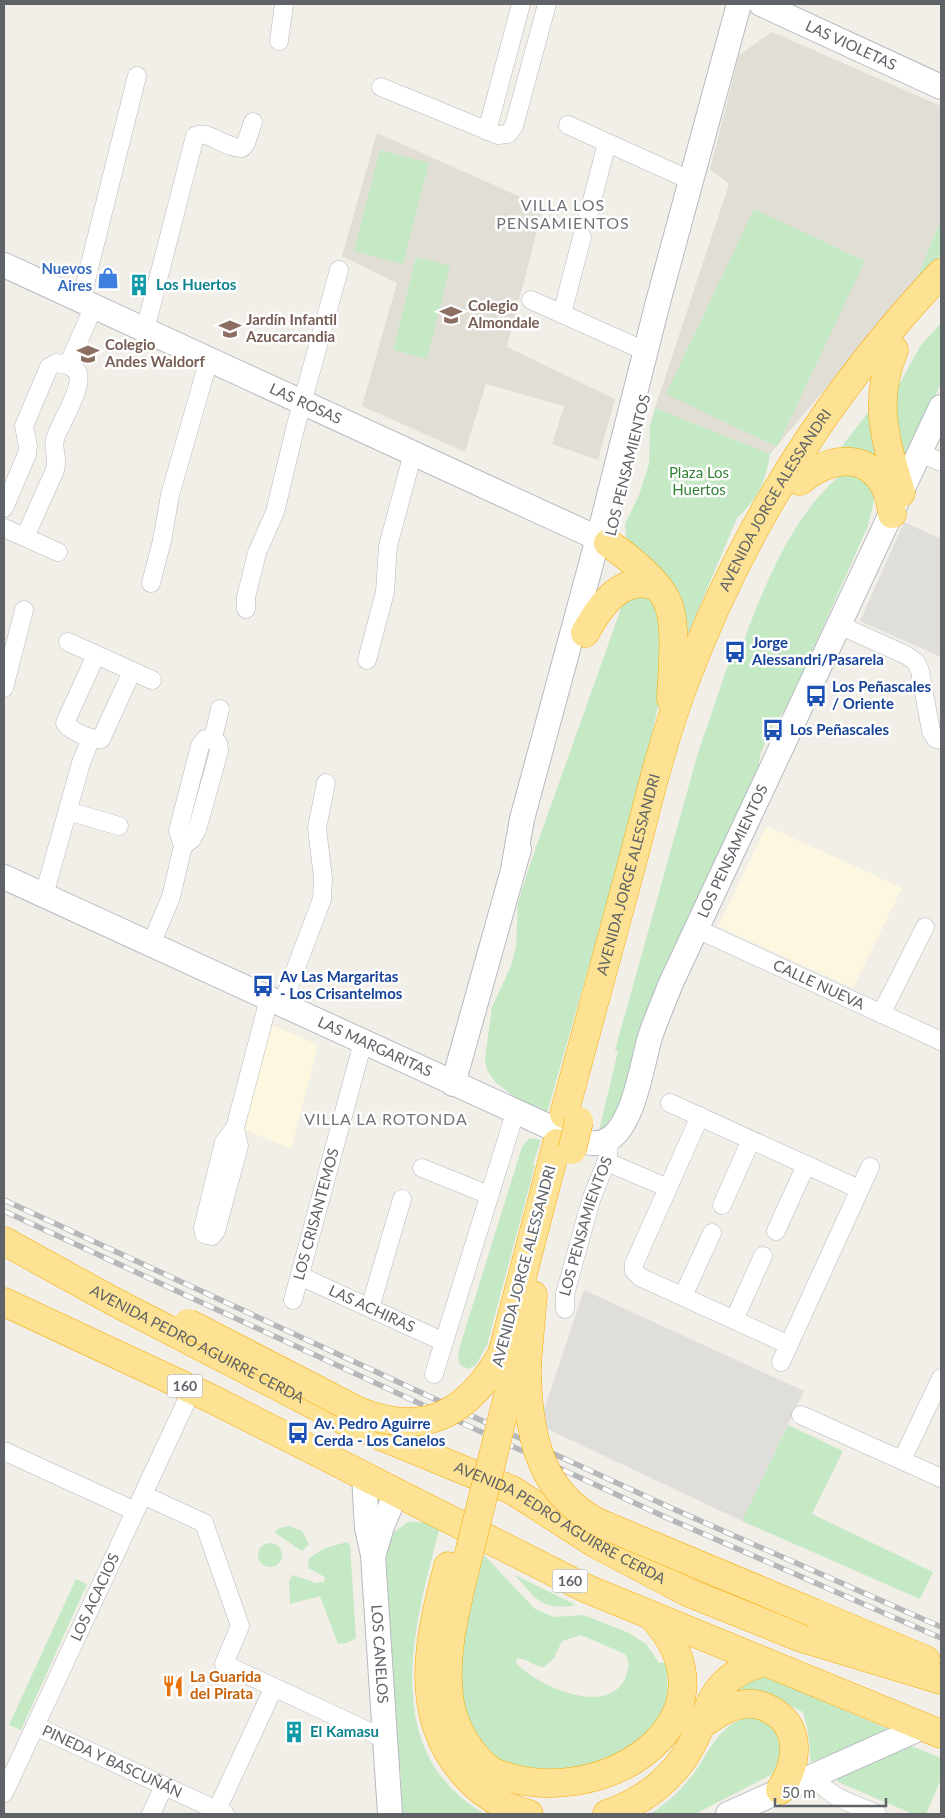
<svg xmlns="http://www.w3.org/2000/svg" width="945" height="1818" viewBox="0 0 945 1818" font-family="Lato,sans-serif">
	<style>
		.commercial { fill: #fef7e0 }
		.industrial { fill: #e0deda }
		.education { fill: #e1ded6 }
		.green { fill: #c5e8c5; fill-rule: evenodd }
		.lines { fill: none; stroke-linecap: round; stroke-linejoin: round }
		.street-casing { stroke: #b5b8bc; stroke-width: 19 }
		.secondary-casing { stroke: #b6babf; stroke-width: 26 }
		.highway-casing { stroke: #f9ab00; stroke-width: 29 }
		.street { stroke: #fff; stroke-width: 18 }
		.secondary { stroke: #fff; stroke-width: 24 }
		.highway { stroke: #fde293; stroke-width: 28 }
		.rail-casing { stroke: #b6b7b8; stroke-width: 5.5 }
		.rail { stroke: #fff; stroke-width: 4; stroke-dasharray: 11; stroke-linecap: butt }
		.highway-bridge-casing { stroke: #f9ab00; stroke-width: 29; stroke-linecap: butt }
		.highway-bridge { stroke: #fde293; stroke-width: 28 }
		.labels { text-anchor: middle; stroke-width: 5; stroke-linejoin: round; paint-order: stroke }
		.shield { fill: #fff; stroke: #8f9295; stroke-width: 1 }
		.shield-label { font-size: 14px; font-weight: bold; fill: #5f6368 }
		.street-label { font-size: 15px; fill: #5f6368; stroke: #fff }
		.shop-label { font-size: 15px; font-weight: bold; fill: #366cbe; stroke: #fff; text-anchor: end }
		.culture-label { font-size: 15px; font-weight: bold; fill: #0d838f; stroke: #fff; text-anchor: start }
		.education-label { font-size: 15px; font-weight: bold; fill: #785e54; stroke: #fff; text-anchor: start }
		.park-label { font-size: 15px; fill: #348238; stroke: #fff }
		.transit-label { font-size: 15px; font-weight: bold; fill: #164399; stroke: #fff; text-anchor: start }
		.food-label { font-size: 15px; font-weight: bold; fill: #c56008; stroke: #fff; text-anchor: start }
		.neighbourhood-label { font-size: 16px; letter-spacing: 1px; fill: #70757a; stroke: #fff }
	</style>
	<rect width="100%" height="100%" fill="#f1efe8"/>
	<g class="commercial">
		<path d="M767,826L902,888L853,988L718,926Z"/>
		<path d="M270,1024L318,1045L291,1149L242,1128Z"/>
	</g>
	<g class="industrial">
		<path d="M904,522L941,539V657L860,621Z"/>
		<path d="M584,1290L804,1391L742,1521L539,1425Z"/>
	</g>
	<g class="education">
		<path d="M772,32L941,106V220L915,283L770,454L655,408L729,184L710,169L739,55Z"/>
		<path d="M377,133L543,207L507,347L615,399L598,460L552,444L564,406L486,384L465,452L362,406L397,283L342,256Z"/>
	</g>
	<g class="green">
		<path d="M380,150L429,163L403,264L354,251Z"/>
		<path d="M754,209L865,261L777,447L666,394Z"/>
		<path d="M941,220V255L915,283Z"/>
		<path d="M416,257L450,266L427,359L393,350Z"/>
		<path d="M941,323V383L910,453L906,454L898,442L895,392L921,345Z"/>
		<path d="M655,408L770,454C766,481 758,499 737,518L685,641L626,539L625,524L639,495L649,464L650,426Z"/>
		<path d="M870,410L885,464L836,454Z"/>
		<path d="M846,471H859L875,496L868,526L818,638L798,691L770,731L760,755L758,778L624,1095L609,1127L599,1131L618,1051L615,1050L698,753L731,656L737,658C761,595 790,513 846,471Z"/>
		<path d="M657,597L663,685L639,790L547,1113L521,1101L496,1083L487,1070L485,1059L492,1007L511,966L516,946L518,903L528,870L623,603L627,598Z"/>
		<path d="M529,1138L541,1140L533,1164L535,1165L487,1345L476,1365L468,1369L460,1365L458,1357L460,1346L522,1147Z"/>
		<path d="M788,1425L843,1451L812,1514L933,1572L920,1599L742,1521Z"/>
		<path d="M408,1522H420L440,1527C414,1625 377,1752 485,1814H403L402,1812L401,1777L394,1722L386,1551L394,1532Z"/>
		<path d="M289,1526L302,1531L309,1544L302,1551L275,1533L277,1529Z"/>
		<path d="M347,1542L350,1546L356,1638L347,1643L338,1644L320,1596L290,1604L289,1581L293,1575L316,1583L324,1582L325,1577L308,1568L309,1558L325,1548Z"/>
		<circle cx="270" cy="1555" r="12"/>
		<path d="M484,1555L535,1609L554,1617L584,1615L629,1633L646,1644L659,1663L667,1662L668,1700L651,1745L538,1783C523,1774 504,1766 491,1755C436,1703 467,1617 484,1555ZM581,1635L625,1654C630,1661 629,1668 626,1676C610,1719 537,1686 516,1663L517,1659C526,1657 534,1667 544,1667L554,1658L562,1641Z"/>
		<path d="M515,1575L576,1605C541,1611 536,1599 515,1575Z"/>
		<path d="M76,1579L87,1584L21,1730L9,1725Z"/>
		<path d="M757,1673L893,1731L811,1762L808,1732L803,1712L768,1695L729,1700L737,1685Z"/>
		<path d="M750,1716L767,1720L783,1743L780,1766L771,1775L695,1814H650C667,1804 683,1788 695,1772C711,1748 720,1724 750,1716Z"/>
		<path d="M904,1746L914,1747L941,1758V1779L926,1814H913L838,1782L837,1776Z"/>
	</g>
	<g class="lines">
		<g class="street-casing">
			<g id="street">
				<path d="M279,41L284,4"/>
				<path d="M381,87L498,135L508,134L514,126L547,4"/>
				<path d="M568,125L692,181"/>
				<path d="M487,131L521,4"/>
				<path d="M587,220L607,143"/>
				<path d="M81,300L137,76"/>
				<path d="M531,300L645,351"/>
				<path d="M562,314L582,237"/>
				<path d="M145,330L195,136C207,129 227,149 242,148L246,143L253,122"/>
				<path d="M68,365L94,306"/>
				<path d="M920,453L941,462"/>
				<path d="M4,508L27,454L28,446L24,426L49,367L56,363L68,365L77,371C85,384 62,421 56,436C51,447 59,458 55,470L25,537"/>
				<path d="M4,528L58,552"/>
				<path d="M151,583L162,541L170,495L209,359"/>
				<path d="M246,609V597L257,553L275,512L296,425L339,270"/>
				<path d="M839,625L906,655L916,662L920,671L931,731L936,739L941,740"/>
				<path d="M68,642L152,680"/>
				<path d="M96,655L65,723C68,730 93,741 101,739L132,671"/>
				<path d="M367,660L385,592L388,546L413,453"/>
				<path d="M4,688L24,610"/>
				<path d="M213,738L220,709"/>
				<path d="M68,811L119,826"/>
				<path d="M44,895L81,763L91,738"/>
				<path id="s1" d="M697,929L941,1041"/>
				<path d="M151,944L171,897L183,846L192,839L197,830L219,751L218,743L213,738L205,739L200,746L178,831L183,846"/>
				<path d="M282,1005L322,899L323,878L317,828L326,783"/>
				<path d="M881,1014L925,927"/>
				<path d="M670,1103L859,1189"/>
				<path d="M700,1116L634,1264V1271L640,1277L789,1345"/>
				<path d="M235,1128L239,1146L216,1231L212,1236L204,1234L203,1228L224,1142L235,1128L269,999"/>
				<path d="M607,1162L668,1188"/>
				<path d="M422,1168L489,1195"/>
				<path d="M722,1205L751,1140"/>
				<path d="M776,1231L806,1165"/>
				<path id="s2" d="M300,1276L444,1342"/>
				<path d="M683,1296L712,1233"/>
				<path id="s3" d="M293,1300L363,1042"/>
				<path d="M370,1308L402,1199"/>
				<path id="s4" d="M565,1309V1294L591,1200L608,1157L609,1139"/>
				<path d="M734,1320L763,1256"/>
				<path d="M781,1362L870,1167"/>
				<path d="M434,1374L515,1113"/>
				<path d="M801,1415L941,1478"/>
				<path d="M4,1451L135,1511"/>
				<path d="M902,1460L941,1378"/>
				<path d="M143,1495L204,1523L240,1626L224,1664L385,1739"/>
				<path id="s5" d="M35,1726L225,1814"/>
				<path d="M814,1775C826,1797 855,1804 877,1814"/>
				<path id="s6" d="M4,1793L187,1400"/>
				<path d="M217,1810L274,1687"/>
				<path d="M151,1814L164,1786"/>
			</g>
		</g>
		<g class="secondary-casing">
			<g id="secondary">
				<path id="s7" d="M761,4L941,87"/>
				<path id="s8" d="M4,265L608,543"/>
				<path d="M514,864L522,819L604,516L658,302L739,4"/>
				<path id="s9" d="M4,877L576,1139C588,1143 598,1146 609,1139C634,1124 642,1064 650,1037C656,1019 664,1001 671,983L941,407"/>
				<path d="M453,1084L519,849"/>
				<path id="s10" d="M364,1475L367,1528L373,1555L390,1814"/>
				<path d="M374,1553L382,1526L397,1491"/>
				<path d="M728,1814L923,1727"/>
			</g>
		</g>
		<g class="highway-casing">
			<g id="highway">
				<path d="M894,350C872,403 886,441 901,493"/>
				<path d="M800,481C840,447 887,457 892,514"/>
				<path d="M608,543C628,557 661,582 669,606C677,631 672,672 671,699"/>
				<path d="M585,633C600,606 621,574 656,586"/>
				<path id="s11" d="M564,1114C587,1028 611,942 634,856C649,798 663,740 684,684C742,529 828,393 941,273"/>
				<path id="s12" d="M4,1241L111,1300L349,1423L512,1490L596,1544L687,1592L799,1637L941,1680"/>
				<path d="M4,1302L210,1398L585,1588L941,1734"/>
				<path d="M502,1354L557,1143"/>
				<path d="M527,1364L533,1295"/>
				<path d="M470,1549C459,1597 443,1647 449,1697C453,1727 468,1752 491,1771C597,1818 748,1720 652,1616"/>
				<path d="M448,1566C429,1637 411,1715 465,1775C482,1794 504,1808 529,1814"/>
				<path d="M814,1613L926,1660"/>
				<path d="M698,1727C711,1718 724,1708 739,1705C751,1702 763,1705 773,1711C803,1730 797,1765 780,1790"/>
				<path d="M607,1814C637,1804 664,1785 683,1759C712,1717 704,1677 765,1662"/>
			</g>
		</g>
		<use href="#street" class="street"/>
		<use href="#secondary" class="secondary"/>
		<use href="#highway" class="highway"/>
		<g class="rail-casing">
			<g id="rail">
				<path d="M4,1200L669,1507L941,1627"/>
				<path d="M4,1211L665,1517L941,1638"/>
			</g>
		</g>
		<use href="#rail" class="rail"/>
		<g class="highway-bridge-casing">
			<g id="highway-bridge">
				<path d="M572,1150L579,1121"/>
				<path d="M188,1323L358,1411C424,1438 468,1414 502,1354"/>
				<path d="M527,1364C527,1428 537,1492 599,1523L814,1613"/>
				<path d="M470,1549L517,1359"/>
			</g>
		</g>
		<use href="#highway-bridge" class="highway-bridge"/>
	</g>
	<defs>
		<g id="shop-bare" transform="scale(1.725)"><path d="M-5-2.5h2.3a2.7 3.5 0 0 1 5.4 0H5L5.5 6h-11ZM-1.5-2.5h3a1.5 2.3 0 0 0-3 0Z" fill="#3f7fe0" stroke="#fff" stroke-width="2.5" paint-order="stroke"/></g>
		<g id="building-bare" transform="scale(1.725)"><path d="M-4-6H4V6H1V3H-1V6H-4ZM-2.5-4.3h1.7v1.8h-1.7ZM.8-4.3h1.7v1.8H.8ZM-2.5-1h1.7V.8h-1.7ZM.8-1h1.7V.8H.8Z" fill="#0f9aa8" stroke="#fff" stroke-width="2.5" paint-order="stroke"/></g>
		<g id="school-bare" transform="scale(1.725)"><path d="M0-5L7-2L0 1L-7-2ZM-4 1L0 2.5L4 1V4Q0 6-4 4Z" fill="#8d6e63" stroke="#fff" stroke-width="2.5" paint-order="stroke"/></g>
		<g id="bus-bare" transform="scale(1.725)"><path d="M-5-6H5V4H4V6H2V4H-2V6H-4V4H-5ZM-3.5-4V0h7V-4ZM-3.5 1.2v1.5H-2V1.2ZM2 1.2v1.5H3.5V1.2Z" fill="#1a4fb4" stroke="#fff" stroke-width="2.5" paint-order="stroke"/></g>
		<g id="restaurant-bare" transform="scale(1.725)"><path d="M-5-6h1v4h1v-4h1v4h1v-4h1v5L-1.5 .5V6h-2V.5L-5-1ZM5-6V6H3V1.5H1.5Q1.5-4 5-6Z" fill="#e8710a" stroke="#fff" stroke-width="2.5" paint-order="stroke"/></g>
	</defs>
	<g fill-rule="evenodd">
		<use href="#shop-bare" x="108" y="278"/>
		<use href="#building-bare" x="139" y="285"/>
		<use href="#school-bare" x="451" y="315"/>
		<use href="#school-bare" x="230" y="329"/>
		<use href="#school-bare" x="88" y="354"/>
		<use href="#bus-bare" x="735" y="652"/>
		<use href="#bus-bare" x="816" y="696"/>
		<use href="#bus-bare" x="773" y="730"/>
		<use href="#bus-bare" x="263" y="986"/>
		<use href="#bus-bare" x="298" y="1433"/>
		<use href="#restaurant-bare" x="173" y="1686"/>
		<use href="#building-bare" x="294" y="1732"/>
	</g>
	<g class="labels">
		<g class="shield">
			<rect x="167.5" y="1374.5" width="35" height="23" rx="4"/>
			<rect x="552.5" y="1569.5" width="35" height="23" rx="4"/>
		</g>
		<g class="shield-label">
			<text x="185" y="1391">160</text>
			<text x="570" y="1586">160</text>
		</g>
		<g class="street-label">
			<text dy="5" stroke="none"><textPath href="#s7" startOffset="99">LAS VIOLETAS</textPath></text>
			<text dy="5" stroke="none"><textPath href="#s8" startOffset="332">LAS ROSAS</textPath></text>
			<text transform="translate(628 465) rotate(-76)" y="5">LOS PENSAMIENTOS</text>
			<text dy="5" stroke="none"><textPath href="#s11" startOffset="652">AVENIDA JORGE ALESSANDRI</textPath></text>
			<text dy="5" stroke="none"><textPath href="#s9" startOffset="979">LOS PENSAMIENTOS</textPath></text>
			<text dy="5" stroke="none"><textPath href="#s11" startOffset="248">AVENIDA JORGE ALESSANDRI</textPath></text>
			<text dy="5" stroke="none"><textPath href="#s1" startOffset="134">CALLE NUEVA</textPath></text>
			<text dy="5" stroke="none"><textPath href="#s9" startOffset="408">LAS MARGARITAS</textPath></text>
			<text dy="5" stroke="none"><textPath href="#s3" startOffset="89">LOS CRISANTEMOS</textPath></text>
			<text dy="5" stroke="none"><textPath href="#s4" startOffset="86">LOS PENSAMIENTOS</textPath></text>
			<text transform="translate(524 1266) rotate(-75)" y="5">AVENIDA JORGE ALESSANDRI</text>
			<text dy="5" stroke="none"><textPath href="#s2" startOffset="79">LAS ACHIRAS</textPath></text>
			<text dy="5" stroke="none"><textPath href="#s12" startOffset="219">AVENIDA PEDRO AGUIRRE CERDA</textPath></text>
			<text dy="5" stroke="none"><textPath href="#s12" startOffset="624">AVENIDA PEDRO AGUIRRE CERDA</textPath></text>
			<text dy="5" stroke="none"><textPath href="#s6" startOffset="216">LOS ACACIOS</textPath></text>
			<text dy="5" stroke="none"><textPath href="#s10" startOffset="180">LOS CANELOS</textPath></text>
			<text dy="5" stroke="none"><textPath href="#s5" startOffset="85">PINEDA Y BASCUÑÁN</textPath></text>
		</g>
		<g class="shop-label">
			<text x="92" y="274">Nuevos<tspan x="92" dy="17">Aires</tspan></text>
		</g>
		<g class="culture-label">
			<text x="156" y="290">Los Huertos</text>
			<text x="310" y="1737">El Kamasu</text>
		</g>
		<g class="education-label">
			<text x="468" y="311">Colegio<tspan x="468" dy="17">Almondale</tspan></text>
			<text x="246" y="325">Jardín Infantil<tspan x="246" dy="17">Azucarcandia</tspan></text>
			<text x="105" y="350">Colegio<tspan x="105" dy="17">Andes Waldorf</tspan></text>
		</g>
		<g class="park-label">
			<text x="699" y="478">Plaza Los<tspan x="699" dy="17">Huertos</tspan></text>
		</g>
		<g class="transit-label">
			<text x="752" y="648">Jorge<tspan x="752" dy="17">Alessandri/Pasarela</tspan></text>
			<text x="832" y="692">Los Peñascales<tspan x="832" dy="17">/ Oriente</tspan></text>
			<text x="790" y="735">Los Peñascales</text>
			<text x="280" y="982">Av Las Margaritas<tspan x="280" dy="17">- Los Crisantelmos</tspan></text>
			<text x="314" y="1429">Av. Pedro Aguirre<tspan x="314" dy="17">Cerda - Los Canelos</tspan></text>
		</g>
		<g class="food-label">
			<text x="190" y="1682">La Guarida<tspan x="190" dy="17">del Pirata</tspan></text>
		</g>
		<g class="neighbourhood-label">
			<text x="563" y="211">VILLA LOS<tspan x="563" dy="18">PENSAMIENTOS</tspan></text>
			<text x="386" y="1125">VILLA LA ROTONDA</text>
		</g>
	</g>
	<rect width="945" height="1818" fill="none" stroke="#5f6368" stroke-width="10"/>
	<path d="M775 1798v8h111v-8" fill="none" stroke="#5f6368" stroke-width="2.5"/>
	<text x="782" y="1798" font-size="15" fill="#5f6368" stroke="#ffffff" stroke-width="4" paint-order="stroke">50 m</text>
</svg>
